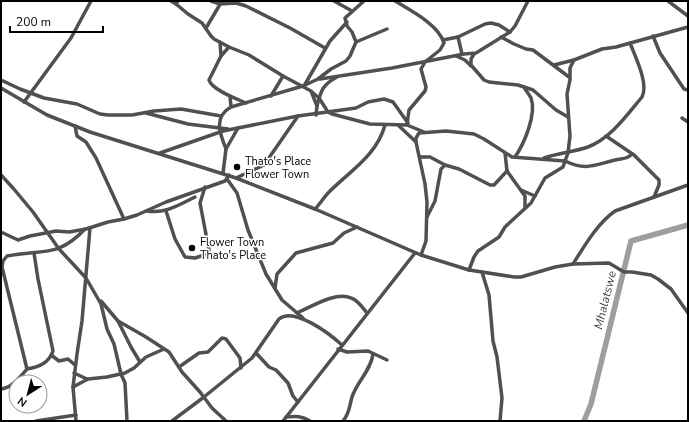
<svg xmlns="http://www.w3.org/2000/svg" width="689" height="422" viewBox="0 0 689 422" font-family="'Nunito Sans',sans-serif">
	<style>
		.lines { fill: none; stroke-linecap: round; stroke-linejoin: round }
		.river { stroke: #9e9e9e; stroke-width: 5.5 }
		.street { stroke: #505050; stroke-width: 3.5 }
		.poi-dot { fill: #000; stroke: #fff; stroke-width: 1.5 }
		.labels { text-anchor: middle; stroke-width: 3; stroke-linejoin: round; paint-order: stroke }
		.poi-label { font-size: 11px; fill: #000; stroke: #fff; text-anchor: start }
		.water-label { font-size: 12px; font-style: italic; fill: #3f3f3f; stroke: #fff }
	</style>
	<rect width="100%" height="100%" fill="#fff"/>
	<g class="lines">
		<path class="river" d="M584,421L591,404L631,241L688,225"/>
		<g class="street">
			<path d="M171,1L176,4L178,1"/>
			<path d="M211,1L220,4L236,3L246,6L290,28L325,48"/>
			<path d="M334,1L352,11"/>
			<path d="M395,1C410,10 439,25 444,43L440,50L425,62L421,69L426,87L425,91L409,110L407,124"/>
			<path d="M668,1L688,16"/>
			<path d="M176,4L188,14L202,23L211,36L214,39L229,47L249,55L283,76L311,91L317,106L316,115"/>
			<path d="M206,28L222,1"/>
			<path d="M653,36L660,53L684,89L688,90"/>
			<path d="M458,37L462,54"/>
			<path d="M501,37L514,44L526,49L533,50L569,77"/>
			<path d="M443,40L458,37L485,24L491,23L499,25L510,32"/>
			<path d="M220,42L221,56"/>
			<path d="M356,42L387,29"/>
			<path d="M229,47L221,56L209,80C212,90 237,99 246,103"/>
			<path d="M474,54L471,59V65L484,80L489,82L518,85L533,90L556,110L568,117"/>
			<path d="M456,56L465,60L471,66"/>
			<path d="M554,65L574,60"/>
			<path d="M320,79L392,68L464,54L476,53L510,32L515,26L528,1"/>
			<path d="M1,80L20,89L44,98L77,104L100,114L108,115H132L154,111L181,109L221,116"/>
			<path d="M304,86L330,41L347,22"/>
			<path d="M1,88L47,115L90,132L236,178L315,209L421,255L469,270L514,277H521L555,267L573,264L609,263L624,272H632L651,275L658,279L671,289L688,313"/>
			<path d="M312,92L319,98L328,112L332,114L370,124L407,125L424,132"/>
			<path d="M230,96L231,107"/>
			<path d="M271,96L283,76"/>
			<path d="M24,102L71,38L91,1"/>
			<path d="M317,106C321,91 322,85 337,77"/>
			<path d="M146,113L188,124L228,129"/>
			<path d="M682,118L688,122"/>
			<path d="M398,125L416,142"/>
			<path d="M75,126L77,136L86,142L96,158L124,219"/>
			<path d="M606,136L634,155L659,180V185L654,197"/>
			<path d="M226,149C220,134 213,117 231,107L303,86L318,79L331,69L346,61L350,56L356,42L352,32L347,26L345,18L364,1"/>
			<path d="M160,153L223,131L298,116L356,108L368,102L384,99L393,102L408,123"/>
			<path d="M505,153L507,171L525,196V208"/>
			<path d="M420,157H430L445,165L459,169L490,185H494L507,171"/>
			<path d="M515,157C524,144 537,114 531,98C529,94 526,91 524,87"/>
			<path d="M544,158C558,153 574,152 588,147C611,138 627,115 642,97C649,84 635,56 630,43"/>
			<path d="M223,173L226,149L238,128"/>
			<path d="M1,175L13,188L33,212L59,249L86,278L101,304L107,329L114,344L121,374L125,383L127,421"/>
			<path d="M236,178L264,165L298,116"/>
			<path d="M227,179L237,193L248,230L266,274L282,300L303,318"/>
			<path d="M521,190L535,196"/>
			<path d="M315,209C320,204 324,197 329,192C350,171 377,155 385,125"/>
			<path d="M147,211C165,214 179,205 195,197"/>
			<path d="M166,211L175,239L185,257L195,258L207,254L209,250L200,203L205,187"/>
			<path d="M427,217L435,201L441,169L445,165"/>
			<path d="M1,232L18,240L30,236L56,231L69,232L86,229L108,222L124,219L137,215L166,202L225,181L229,175"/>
			<path d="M421,255L426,241L427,202L425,184L416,142V138L419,133L446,131L474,134L484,139L512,157L565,161L568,153L570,136L567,94L570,80V68L574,60L602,49L616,47L688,27"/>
			<path d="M573,264C585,245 597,224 615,211L688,185"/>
			<path d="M469,270L474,257L478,251L499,237L505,227L531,203L545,178L563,167L565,161C586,171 594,165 615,160C621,158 627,160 632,154"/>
			<path d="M482,272L489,295L493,341L497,357L502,398L500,421"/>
			<path d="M275,288L277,274L296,253L333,243L344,233L357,227"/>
			<path d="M101,301L118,321L146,337L169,352L182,372L200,392L212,408L226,421"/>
			<path d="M297,313C311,307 336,291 351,298C358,300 363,308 367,313"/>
			<path d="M118,321L131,347L140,362"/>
			<path d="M338,349L347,352L368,351L387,360"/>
			<path d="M256,353L269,367L276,370L288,383L293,396L298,402"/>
			<path d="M51,355L59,361L68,359L75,365"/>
			<path d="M179,367L199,353L208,352L222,338L226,339L240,358L241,368"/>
			<path d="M27,369L2,267L3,261L7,256C42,249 58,258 85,229"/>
			<path d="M74,373L87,379"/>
			<path d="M73,387L88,379L107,377L125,373L134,368L146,357L164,349"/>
			<path d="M1,389C12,388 21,376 27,369C39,367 49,363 53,351L38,279L34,253"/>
			<path d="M286,417C296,416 302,416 310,421"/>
			<path d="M36,421L76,415"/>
			<path d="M76,421L73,387L77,354L82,321L90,228"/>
			<path d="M172,421L204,397L252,358L279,319C294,306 331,335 342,345"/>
			<path d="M283,421L415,253"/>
			<path d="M343,421C350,413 349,407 352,397C357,382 371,370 373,354"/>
		</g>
	</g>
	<g class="poi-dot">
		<circle cx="237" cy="167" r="4"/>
		<circle cx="192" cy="248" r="4"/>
	</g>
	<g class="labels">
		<g class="poi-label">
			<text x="245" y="165">Thato's Place<tspan x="245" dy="13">Flower Town</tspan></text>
			<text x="200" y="246">Flower Town<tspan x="200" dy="13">Thato's Place</tspan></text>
		</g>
		<g class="water-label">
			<text transform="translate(605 300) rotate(-76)" y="4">Mhalatswe</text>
		</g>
	</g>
	<rect width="689" height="422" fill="none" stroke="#000000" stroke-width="4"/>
	<g transform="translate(28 394) rotate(216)"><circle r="19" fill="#ffffff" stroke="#999999"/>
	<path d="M0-3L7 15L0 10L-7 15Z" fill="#000000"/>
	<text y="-6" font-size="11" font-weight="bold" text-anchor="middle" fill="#000000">N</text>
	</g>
	<path d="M10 26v6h93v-6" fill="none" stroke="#000000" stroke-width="2"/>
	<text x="16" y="26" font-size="12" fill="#000000" stroke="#ffffff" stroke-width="3" paint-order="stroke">200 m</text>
</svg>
